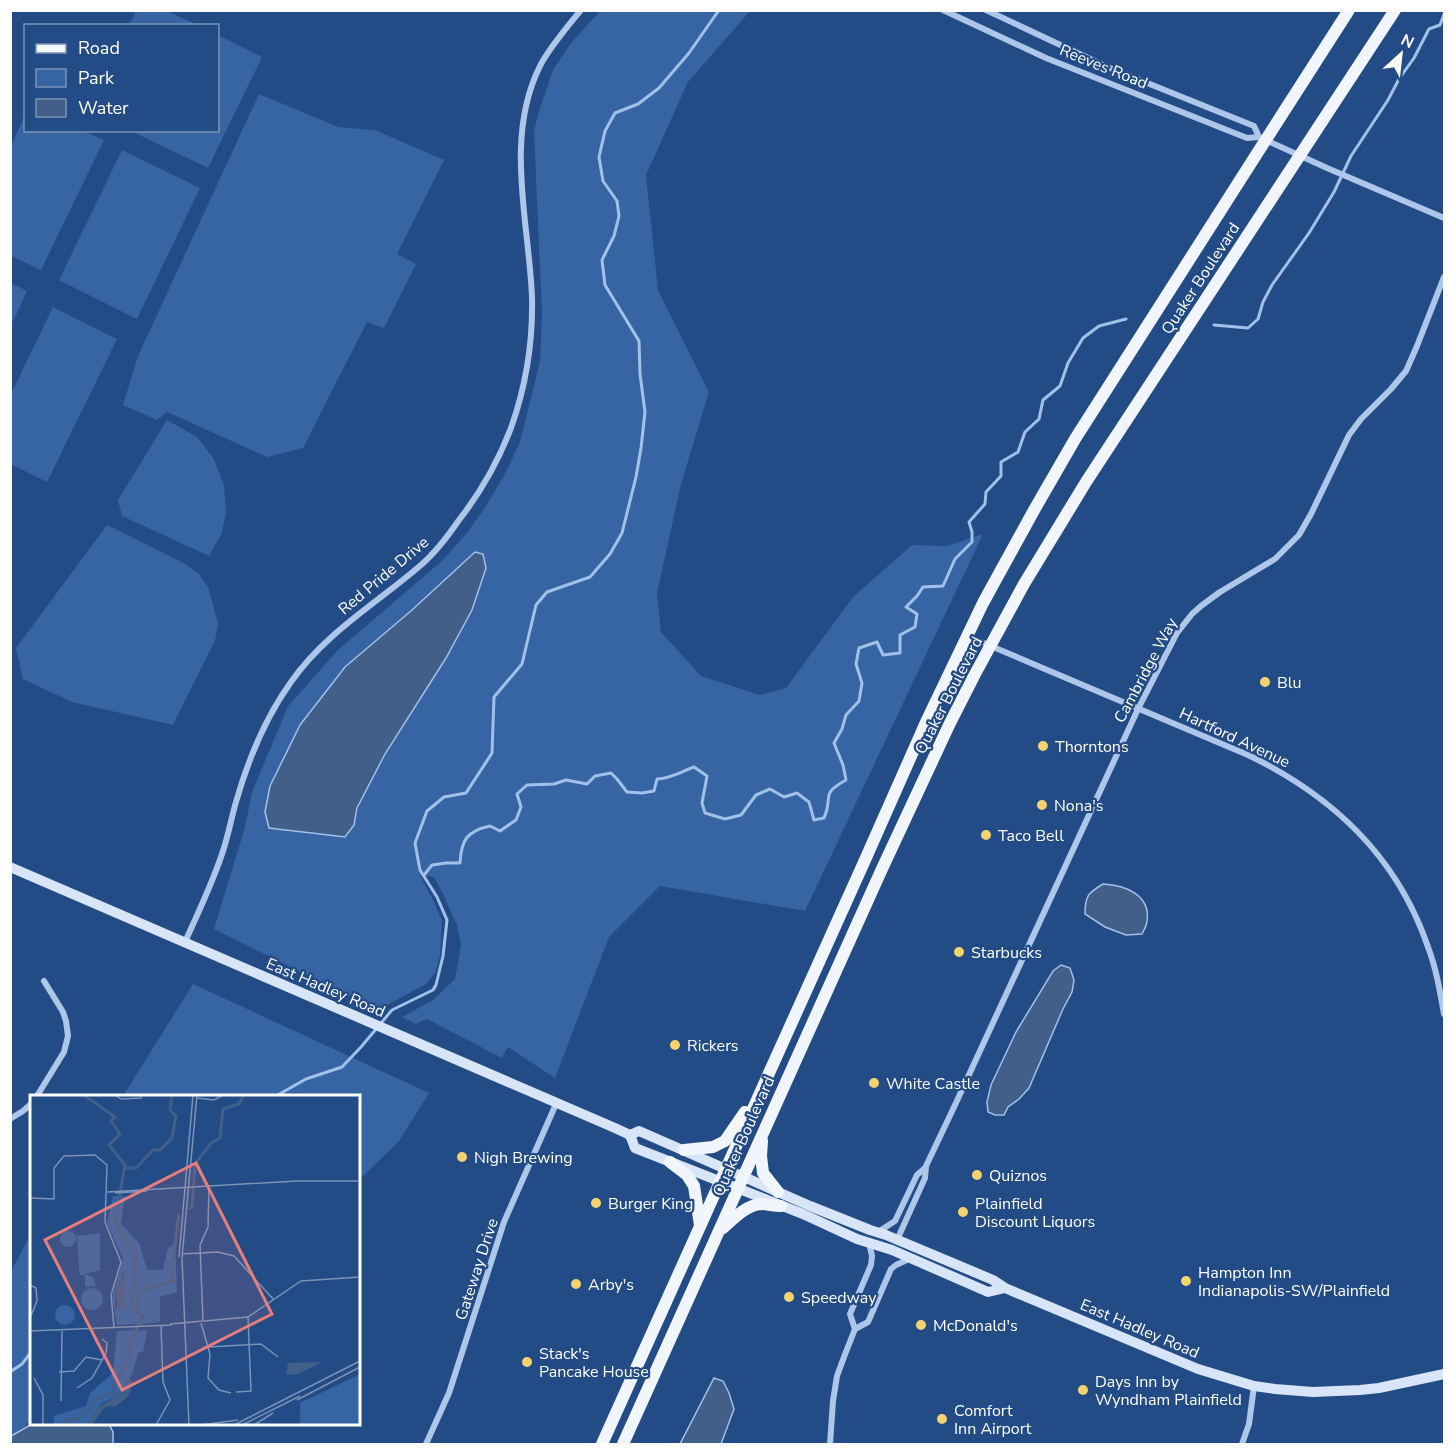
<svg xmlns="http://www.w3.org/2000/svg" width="1455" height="1455" viewBox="0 0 1455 1455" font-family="'Nunito Sans',sans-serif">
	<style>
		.green { fill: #3764a2; fill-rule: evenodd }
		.water { fill: #425f89; stroke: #a1c1ea; stroke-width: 1.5 }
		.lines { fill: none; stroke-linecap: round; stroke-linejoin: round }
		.stream { stroke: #a1c1ea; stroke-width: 3 }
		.street { stroke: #adc6e9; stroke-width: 6 }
		.secondary { stroke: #d8e4f7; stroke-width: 10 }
		.primary { stroke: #f0f5fe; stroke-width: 12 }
		.poi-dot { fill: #f4d270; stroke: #234b86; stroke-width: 2 }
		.labels { text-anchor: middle; stroke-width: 4.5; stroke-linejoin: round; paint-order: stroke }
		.street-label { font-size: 16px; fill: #fff; stroke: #234b86 }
		.poi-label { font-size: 16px; fill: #fff; stroke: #234b86; text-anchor: start }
		.inset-river { fill: none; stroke: #425f89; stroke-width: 3 }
		.inset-road { fill: none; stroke: #7b93b6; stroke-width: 1.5 }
		.view { fill: #e67e7e; fill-opacity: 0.15; stroke: #e67e7e; stroke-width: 3 }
		.inset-edge { fill: none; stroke: #fff; stroke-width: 3 }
	</style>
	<rect width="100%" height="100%" fill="#234b86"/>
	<g class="green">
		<path d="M136,11H167L198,25H129Z"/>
		<path d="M600,11H750L688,82L646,175L658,290L709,392L681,484L657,593L661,632L701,676L760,695L786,688L853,597L912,545L947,546L983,534L805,911L660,886L609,937L555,1078L508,1047L502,1058L427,1019L416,1024L402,1017L433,1000L455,979L461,945L457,925L440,888L434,877L420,875L434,902L442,921L440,956L435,973L426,984L378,1010L214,929L245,827L252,792L288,706L338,650L443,560L466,534L484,509L504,476L520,442L540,361L542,315L534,131L539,111L553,70L571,43ZM475,552L486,568C469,623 439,671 408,719C387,752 362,787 354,825L265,812L270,786L300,725L412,610Z"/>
		<path d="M218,35L262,57L208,168L131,131L218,130Z"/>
		<path d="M259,94L338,127L375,130L444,160L397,254L416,264L384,328L367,322L303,448L267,457L167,412L157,420L123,405L138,356Z"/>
		<path d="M25,115L26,130L83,131L104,140L41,270L11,256V146Z"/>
		<path d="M122,150L200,188L137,319L59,280Z"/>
		<path d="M11,283L27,291L11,326Z"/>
		<path d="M53,307L117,339L47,482L11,464V394Z"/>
		<path d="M167,420L197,437L214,459L224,485L226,511L222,533L209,556L122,516L118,500Z"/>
		<path d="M107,525L185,564L199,574L208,587L218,623L215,641L173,725L72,702L23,679L16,648Z"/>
		<path d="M193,984L429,1093L399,1141L359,1180L358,1096H123Z"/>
		<path d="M31,1234V1422L11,1436V1271Z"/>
	</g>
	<g class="water">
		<path d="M475,552L483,554L486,568L472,610L446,658L385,754L357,808L354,825L345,837L269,828L265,812L270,786L300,725L345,667L412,610Z"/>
		<path d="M1103,884C1125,885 1151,895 1147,921C1147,925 1144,930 1142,934L1126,935L1105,927L1085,914C1085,896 1088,893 1103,884Z"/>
		<path d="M1061,965L1070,968L1074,980L1072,992L1063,1009L1029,1088L1019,1099L1008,1107L1004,1115H995L988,1112L987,1102L991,1085L1016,1032L1053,971Z"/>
		<path d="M714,1378L723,1381L729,1393L734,1409L721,1444H680Z"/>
		<path d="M32,1424H109L113,1432V1444H11V1436Z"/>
	</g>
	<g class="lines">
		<g class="stream">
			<path d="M1214,325L1248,328L1258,319L1263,302L1272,285L1309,233L1334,192L1351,156L1388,100L1399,79L1414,58L1429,29L1440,25L1444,14"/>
			<path d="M424,875L432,865L446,863H460C461,840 467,831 490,826L500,831L516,820L521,807L517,794L527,785L554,784L566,780L587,784L595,776L611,773L617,779L627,792L642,793L654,791L657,779C672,778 680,772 694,767L707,776L702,803L705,813L725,819L741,815L756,795L770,789L784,797L797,793L809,802L814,820L824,818C834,796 819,795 846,780L843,765L834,743L842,729L846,715L859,701L862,683L856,664L859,648L877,642L883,655L900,653V635L915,627L917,614L906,607L917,596L923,587L943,586L955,559L972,542V532L969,522L985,504L986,492L1001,476V462L1018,452L1025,432L1039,419L1043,400L1060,386L1068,363L1083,338L1099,326L1126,319"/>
			<path d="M276,1096L306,1079L342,1067L361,1047L392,1010L433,990L436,985L443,956L447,920L437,897L420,870L415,843L427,811L444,797L466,793L492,753L494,697L522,664L536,605L547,592L590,577L610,554L622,533L636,477L641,448L645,412L640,374L639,341L605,285L602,260L614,236L619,216L617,201L603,181L599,157L605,131L615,113L638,104L659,88L689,53L719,10"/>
			<path d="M10,1372L22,1364L32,1351"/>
		</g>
		<g class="street">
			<path d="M943,10L1046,58L1247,138L1259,137L1327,168L1444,218"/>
			<path d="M986,10L1105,66L1254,126L1259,137"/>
			<path d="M967,636L1248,755C1333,796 1397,856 1428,947C1436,968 1440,991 1444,1014"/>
			<path d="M185,942C198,913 212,884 222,854C228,837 231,819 236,802C248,760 265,718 291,682C325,633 377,603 421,565C436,552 448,536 459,520C481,492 498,462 511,428C526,386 533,342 532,297C529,222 504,138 540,66C549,48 568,26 581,10"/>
			<path d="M37,1096L64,1052L68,1036L66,1021L63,1012L44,981"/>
			<path d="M10,1119L23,1111L32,1103"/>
			<path d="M878,1232L895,1221L917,1175L926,1167"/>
			<path d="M897,1240L925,1178L926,1166L955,1105L1138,709L1177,633L1192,614L1201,606L1220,592L1275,559L1299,535L1311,514L1349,435L1361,419L1391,389L1406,371L1417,346L1444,277"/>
			<path d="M855,1329L850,1314L871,1265L872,1256L869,1243"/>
			<path d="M426,1444L449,1393L504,1222L556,1104"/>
			<path d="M830,1444L833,1401L837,1376L844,1357L855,1329L868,1322L891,1269L896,1265L909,1259"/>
			<path d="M1242,1444L1249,1424L1254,1386"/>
		</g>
		<g class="secondary">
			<path d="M10,867L615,1128L630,1135L639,1131L810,1206L870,1230L886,1235L993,1280L1005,1288L1198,1369L1254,1386L1275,1389L1313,1392L1360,1390L1379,1388L1444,1374"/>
			<path d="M630,1135L635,1148L803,1214L857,1239L892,1250L988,1292L1005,1288"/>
		</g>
		<g class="primary">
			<path d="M762,1141L761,1156L763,1173L778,1192"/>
			<path d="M684,1150L713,1147L725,1141L745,1112"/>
			<path d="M670,1162L687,1175L694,1186L700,1225"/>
			<path d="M723,1228C733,1219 746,1205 761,1204C767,1204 774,1206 781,1206"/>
			<path d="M602,1444L865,860L927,720L983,603L1033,512L1075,439L1265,141L1349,10"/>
			<path d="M623,1444L881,871L950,723L975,674L1024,584L1086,482L1395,10"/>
		</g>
	</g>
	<g class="poi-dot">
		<circle cx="1265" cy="682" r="6"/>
		<circle cx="1043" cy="746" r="6"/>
		<circle cx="1042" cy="805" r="6"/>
		<circle cx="986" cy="835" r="6"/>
		<circle cx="959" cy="952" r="6"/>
		<circle cx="675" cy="1045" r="6"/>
		<circle cx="874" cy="1083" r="6"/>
		<circle cx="462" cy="1157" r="6"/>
		<circle cx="977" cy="1175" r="6"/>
		<circle cx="596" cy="1203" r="6"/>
		<circle cx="963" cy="1212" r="6"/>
		<circle cx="1186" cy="1281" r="6"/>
		<circle cx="576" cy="1284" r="6"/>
		<circle cx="789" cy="1297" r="6"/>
		<circle cx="921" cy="1325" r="6"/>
		<circle cx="527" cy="1362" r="6"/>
		<circle cx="1083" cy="1390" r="6"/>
		<circle cx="942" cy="1419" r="6"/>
	</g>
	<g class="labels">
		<g class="street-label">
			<text transform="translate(1104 66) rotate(22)" y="6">Reeves Road</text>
			<text transform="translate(1200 278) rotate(-57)" y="6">Quaker Boulevard</text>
			<text transform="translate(383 575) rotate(-40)" y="6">Red Pride Drive</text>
			<text transform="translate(1145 670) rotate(-62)" y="6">Cambridge Way</text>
			<text transform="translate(948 695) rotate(-63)" y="6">Quaker Boulevard</text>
			<text transform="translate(1235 737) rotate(25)" y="6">Hartford Avenue</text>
			<text transform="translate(326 987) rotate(23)" y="6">East Hadley Road</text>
			<text transform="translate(743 1136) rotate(-66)" y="6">Quaker Boulevard</text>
			<text transform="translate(476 1269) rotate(-72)" y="6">Gateway Drive</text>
			<text transform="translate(1140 1328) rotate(23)" y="6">East Hadley Road</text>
		</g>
		<g class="poi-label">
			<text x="1277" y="688">Blu</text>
			<text x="1055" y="752">Thorntons</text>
			<text x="1054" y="811">Nona's</text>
			<text x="998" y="841">Taco Bell</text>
			<text x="971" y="958">Starbucks</text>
			<text x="687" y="1051">Rickers</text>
			<text x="886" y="1089">White Castle</text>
			<text x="474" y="1163">Nigh Brewing</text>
			<text x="989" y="1181">Quiznos</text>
			<text x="608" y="1209">Burger King</text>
			<text x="975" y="1209">Plainfield<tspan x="975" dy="18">Discount Liquors</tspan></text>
			<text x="1198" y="1278">Hampton Inn<tspan x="1198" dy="18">Indianapolis-SW/Plainfield</tspan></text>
			<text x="588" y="1290">Arby's</text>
			<text x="801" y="1303">Speedway</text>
			<text x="933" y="1331">McDonald's</text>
			<text x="539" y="1359">Stack's<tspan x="539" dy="18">Pancake House</tspan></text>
			<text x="1095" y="1387">Days Inn by<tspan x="1095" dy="18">Wyndham Plainfield</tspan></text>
			<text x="954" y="1416">Comfort<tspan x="954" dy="18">Inn Airport</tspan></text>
		</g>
	</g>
	<g transform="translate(30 1095)">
		<rect width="330" height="330" fill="#234b86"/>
		<path d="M83,101H95L91,129L109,148L117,175H133L138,153L145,148L147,197L130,202V227L111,229L114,222L106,213L112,223L108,229L87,230L82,203L93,163L77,128ZM94,177L95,213L85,212L86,196ZM30 144a8 8 0 1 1 16 0a8 8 0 1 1-16 0ZM70,138V175L55,179L64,183L66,191L55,192V180H50L49,174L47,141ZM51 204a11 11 0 1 1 22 0a11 11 0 1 1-22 0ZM25 220a10 10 0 1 1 20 0a10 10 0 1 1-20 0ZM117,235L113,257L108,258L103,277L89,299L71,309L57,330H24V321L56,311L60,298L83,278L87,236ZM330,279V330H270V308Z" fill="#3764a2" fill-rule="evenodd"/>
		<path d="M95,177V213L87,216L86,196ZM293,267L265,280L256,279L258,268ZM99,283L103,288L98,302L86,311L75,312L63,328L56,330L67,313L88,300Z" fill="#425f89"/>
		<path class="inset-river" d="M95,73H106L123,55H130L142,43L146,21L140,15L142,0M158,114L162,112L165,69L181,48L190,43L193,14L209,9L214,0M105,212L111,198L119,193L144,186L138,167L143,165L149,119M35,330L36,324L46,325L58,316L66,304L84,298V290L98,265L100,247L112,224L102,206L106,161L85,127L95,70L79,50L90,39L81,26L85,22L54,0"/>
		<path class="inset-road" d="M85,0L91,4L111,3V0M167,3L184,5L193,0M77,97L267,86H330M85,98L117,96M0,103L24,104V73L34,61L65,60L77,70L75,127L91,167L81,200L84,232M152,159L188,157L204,161L244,205M149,162L163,0M0,190L6,193L7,206L0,223M173,225L170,150L178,132L179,91M171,228L180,259L178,283L189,295L201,298M140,229L218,222L271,186L330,182M0,236L142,230M178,252L231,249L248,262M29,277L44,276L56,262L72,265M4,283L13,300V330M47,293L62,283L76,258L77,248L72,244M206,297L221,296L218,222M267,305L330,272M31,306L32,236M126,330L140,305L133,287L131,230M159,330L152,163L167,0M171,330L208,325M204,330L330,266M212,330L270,301M224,330L243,318"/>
		<path class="view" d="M166,68L242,219L92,295L15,145Z"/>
		<rect width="330" height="330" class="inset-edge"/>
	</g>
	<rect width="1455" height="1455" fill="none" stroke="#ffffff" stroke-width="24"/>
	<rect x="24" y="24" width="195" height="108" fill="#234b86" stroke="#7b93b6" stroke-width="1.5"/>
	<rect x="36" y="44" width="30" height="9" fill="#f0f5fe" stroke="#7b93b6" stroke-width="1.5"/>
	<text x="78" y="54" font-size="18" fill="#ffffff">Road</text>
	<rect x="36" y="69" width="30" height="18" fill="#3764a2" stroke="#7b93b6" stroke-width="1.5"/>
	<text x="78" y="84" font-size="18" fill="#ffffff">Park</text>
	<rect x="36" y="99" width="30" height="18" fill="#425f89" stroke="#7b93b6" stroke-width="1.5"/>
	<text x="78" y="114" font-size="18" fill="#ffffff">Water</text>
	<g transform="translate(1401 54) rotate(27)" stroke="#234b86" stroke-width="4.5" paint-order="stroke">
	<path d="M0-4.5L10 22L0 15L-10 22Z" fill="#ffffff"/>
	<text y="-9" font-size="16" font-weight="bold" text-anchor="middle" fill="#ffffff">N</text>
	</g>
</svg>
